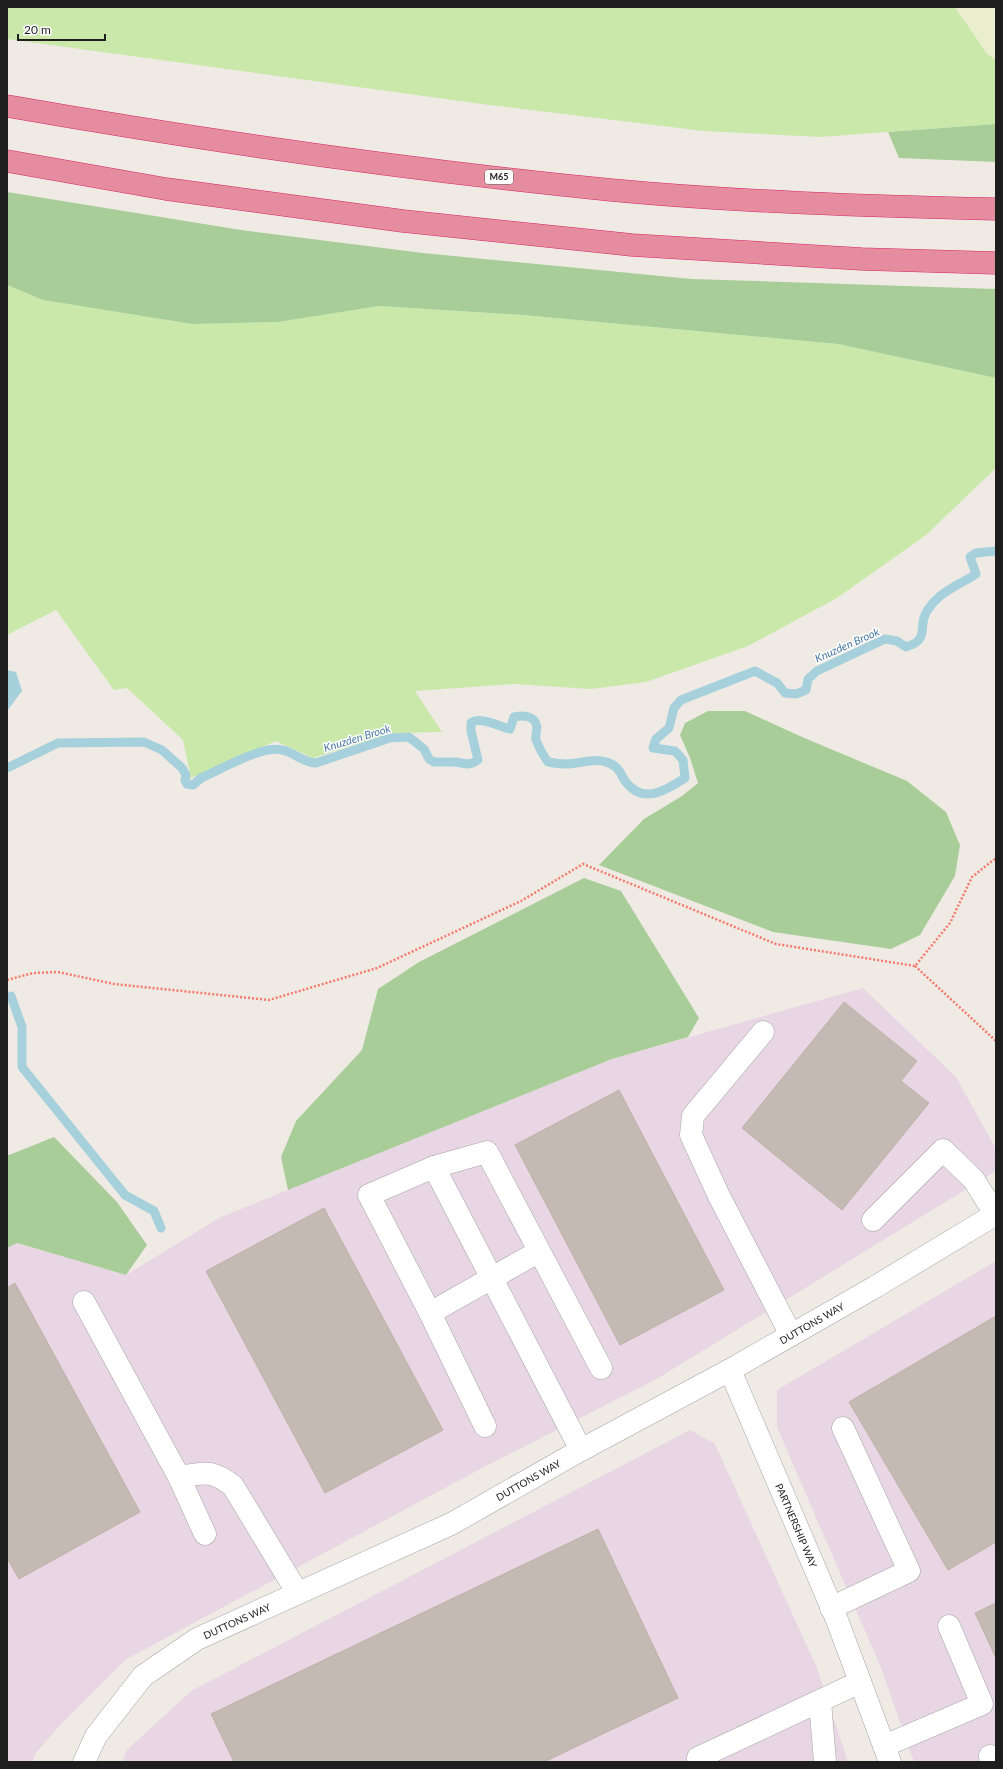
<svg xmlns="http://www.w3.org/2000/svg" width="1003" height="1769" viewBox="0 0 1003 1769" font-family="Lato,sans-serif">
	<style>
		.industrial { fill: #e8d6e4 }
		.farmland { fill: #ebedcf }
		.grass { fill: #c9e8aa }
		.forest { fill: #a9cd99 }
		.water { fill: #a5d0dc }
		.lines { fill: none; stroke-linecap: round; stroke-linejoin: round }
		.stream { stroke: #a5d0dc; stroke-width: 9 }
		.building { fill: #c3bab3; stroke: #c0b1a6 }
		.minor-casing { stroke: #a5a5a5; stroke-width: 23 }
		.highway-casing { stroke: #d62765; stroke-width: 23 }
		.path { stroke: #f7796c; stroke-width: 2.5; stroke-dasharray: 2 2; stroke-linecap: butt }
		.minor { stroke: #fff; stroke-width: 22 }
		.highway { stroke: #e58c9e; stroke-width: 22 }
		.labels { text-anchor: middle; stroke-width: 3; stroke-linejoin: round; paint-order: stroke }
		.shield { fill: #fff; stroke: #626262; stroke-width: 1 }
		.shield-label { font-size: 9px; font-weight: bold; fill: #1e1e1e }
		.street-label { font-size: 10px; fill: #1e1e1e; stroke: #fff }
		.water-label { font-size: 11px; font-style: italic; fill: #4978a3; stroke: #fff }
	</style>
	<rect width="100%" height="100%" fill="#efebe4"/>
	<g class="industrial">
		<path d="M863,988L956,1077L996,1149V1171L655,1380L484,1467L125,1660L59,1726L35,1754L33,1762H7V1248L16,1243L126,1275L219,1218L612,1059Z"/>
		<path d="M996,1261V1762H914L881,1668L777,1427V1390Z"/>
		<path d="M690,1430L715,1444L817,1668L848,1762H122L127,1750L191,1691Z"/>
	</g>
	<path class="farmland" d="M955,7H996V60L987,54Z"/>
	<g class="grass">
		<path d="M7,7H955L987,54L996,60V124L820,137L704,131L482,104L7,39Z"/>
		<path d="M7,285L43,300L192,324L278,322L379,306L523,315L838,344L996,378V468L926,535L837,598L748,646L646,682L591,689L515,684L415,691L442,732L393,733L313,758L276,741L191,778L183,740L127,688L114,690L56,610L7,635Z"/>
	</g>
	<g class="forest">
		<path d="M996,124V162L899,158L888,132Z"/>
		<path d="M7,192L241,230L423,253L692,279L996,289V378L838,344L523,315L379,306L278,322L192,324L43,300L7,285Z"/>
		<path d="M708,711H745L802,737L907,781L946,812L960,845L955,876L920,935L891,949L773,932L599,865L644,819L682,796L698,783L690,758L680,735L685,723Z"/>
		<path d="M584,878L621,891L699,1018L688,1037L612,1059L288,1190L281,1157L296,1121L362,1050L378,989L419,962Z"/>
		<path d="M54,1137L117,1202L147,1245L126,1275L17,1243L7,1248V1154L9,1155Z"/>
	</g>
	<path class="water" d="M7,670L16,672L22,691L7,711Z"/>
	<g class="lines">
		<g class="stream">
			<path d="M7,768L58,743L144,742L162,750L182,768L186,775L185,780L187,784L193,785L201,778C220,770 262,745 282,750C294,752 303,763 316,763L390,738L409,737L424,749L429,759L434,762H455L467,764L473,763L478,760L471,731V723C480,716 498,726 510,729L514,717C523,715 535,715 537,727C537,731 535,735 536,740C539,748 543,755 548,762C554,763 560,764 566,764C580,764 595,757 609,763C619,767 620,773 625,781C643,805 665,791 685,778L683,760L675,751L653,748L656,739L669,728L674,708L681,700L755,671L777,683L785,693L796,694L806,690L808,679L817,671L885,639L897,641L906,647C931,639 917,627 927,611C941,590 956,587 976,574L970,557L976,553L996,551"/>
			<path d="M11,996L22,1027V1067L125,1195L154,1211L161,1228"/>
		</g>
	</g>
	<g class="building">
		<path d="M844,1002L917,1061L901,1081L929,1103L842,1210L742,1128Z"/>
		<path d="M619,1090L724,1290L620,1345L515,1145Z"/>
		<path d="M324,1208L443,1430L325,1493L206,1271Z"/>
		<path d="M15,1283L140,1512L19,1579L7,1558V1288Z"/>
		<path d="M996,1316V1542L948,1570L849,1402Z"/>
		<path d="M598,1529L678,1698L544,1762H234L211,1714Z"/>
		<path d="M996,1603V1658L975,1613Z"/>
	</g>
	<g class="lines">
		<g class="minor-casing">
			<g id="minor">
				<path d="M763,1032L693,1116L691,1135L719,1196L791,1335"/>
				<path d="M434,1167L581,1450"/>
				<path d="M873,1220L943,1150L974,1180L995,1214"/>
				<path d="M84,1302L179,1477C204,1473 211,1469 233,1486L297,1592"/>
				<path d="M430,1313L538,1252"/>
				<path id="s1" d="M730,1370L837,1620L890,1762"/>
				<path d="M485,1426L430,1313L369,1195L434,1167L487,1152L601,1368"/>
				<path d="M179,1477L205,1534"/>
				<path d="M831,1608L909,1571L843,1428"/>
				<path d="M820,1701L825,1762"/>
				<path d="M884,1746L982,1704L949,1626"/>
				<path d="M990,1756L991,1762"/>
				<path d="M698,1758L860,1682"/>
				<path id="s2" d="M84,1762L96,1736L143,1676L197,1639L451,1524L581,1450L730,1370L875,1287L996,1214"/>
			</g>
		</g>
		<g class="highway-casing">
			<g id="highway">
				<path d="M7,106C207,141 409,170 611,190C739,202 868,206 996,209"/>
				<path d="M7,161L166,189L403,221L632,245L862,259L996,263"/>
			</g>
		</g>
		<g class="path">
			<path d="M915,966L996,1041"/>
			<path d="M7,980L33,973L58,972L114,984L269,1000L377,968L521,901L583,864L776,944L915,966L950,923L972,877L996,858"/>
		</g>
		<use href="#minor" class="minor"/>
		<use href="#highway" class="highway"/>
	</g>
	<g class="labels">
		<rect class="shield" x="485" y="170" width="28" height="14" rx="3"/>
		<g class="shield-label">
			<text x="499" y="180">M65</text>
		</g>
		<g class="street-label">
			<text dy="4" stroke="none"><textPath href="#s2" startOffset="862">DUTTONS WAY</textPath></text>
			<text dy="4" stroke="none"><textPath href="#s2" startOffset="538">DUTTONS WAY</textPath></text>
			<text dy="4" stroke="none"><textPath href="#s1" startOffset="169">PARTNERSHIP WAY</textPath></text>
			<text dy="4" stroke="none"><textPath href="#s2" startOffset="214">DUTTONS WAY</textPath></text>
		</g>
		<g class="water-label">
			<text transform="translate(847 645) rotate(-24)" y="4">Knuzden Brook</text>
			<text transform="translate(357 738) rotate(-17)" y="4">Knuzden Brook</text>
		</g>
	</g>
	<rect width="1003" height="1769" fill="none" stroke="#1e1e1e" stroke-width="16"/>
	<path d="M18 34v6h87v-6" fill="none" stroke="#1e1e1e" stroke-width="2"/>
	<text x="24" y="34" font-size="12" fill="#1e1e1e" stroke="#ffffff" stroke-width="3" paint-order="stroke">20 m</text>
</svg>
